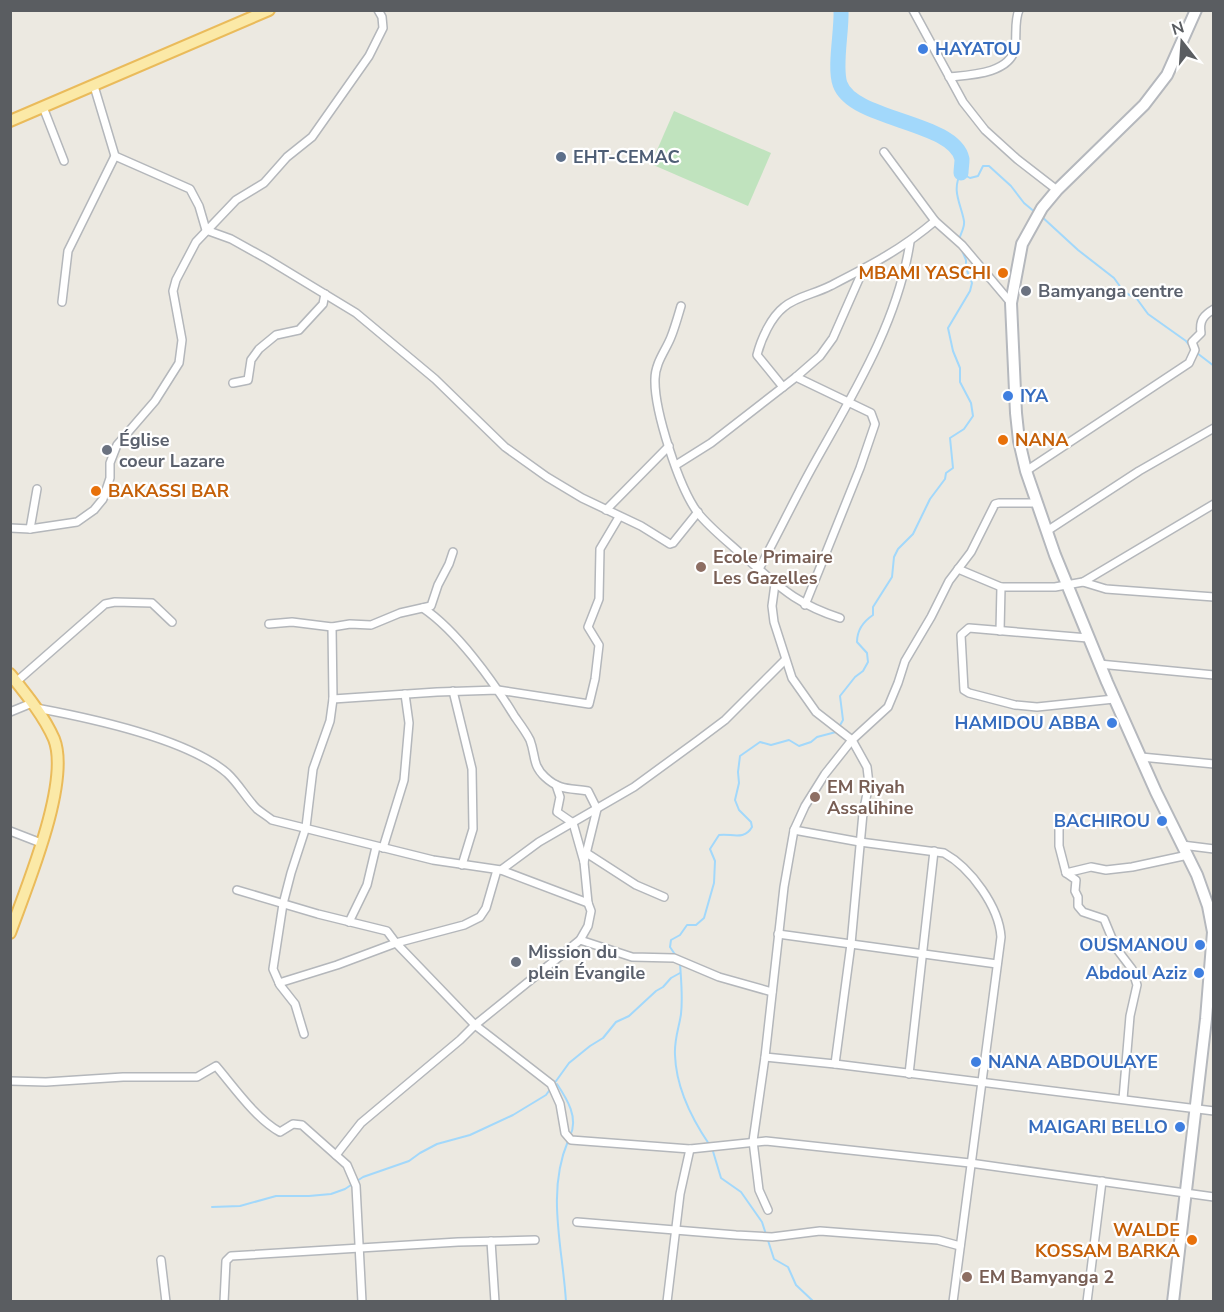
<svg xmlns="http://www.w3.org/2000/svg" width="1224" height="1312" viewBox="0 0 1224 1312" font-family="'Nunito Sans',sans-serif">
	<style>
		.green { fill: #c0e3be }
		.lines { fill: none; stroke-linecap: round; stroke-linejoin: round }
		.stream { stroke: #a2d8fb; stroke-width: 2 }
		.river { stroke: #a2d8fb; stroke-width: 15 }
		.street-casing { stroke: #b4b7bb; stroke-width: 10 }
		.secondary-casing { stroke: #b5b8bd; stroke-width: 14 }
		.primary-casing { stroke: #eabb5b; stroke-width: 14 }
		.street { stroke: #fff; stroke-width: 7 }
		.secondary { stroke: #fff; stroke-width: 10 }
		.primary { stroke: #fbe9a7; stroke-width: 10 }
		.shop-dot { fill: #3f7fe0; stroke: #fff; stroke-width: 2 }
		.service-dot { fill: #5c6f8a; stroke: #fff; stroke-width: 2 }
		.food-dot { fill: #e8710a; stroke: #fff; stroke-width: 2 }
		.worship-dot { fill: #6b7280; stroke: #fff; stroke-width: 2 }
		.education-dot { fill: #8d6e63; stroke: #fff; stroke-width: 2 }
		.labels { text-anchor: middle; stroke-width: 4.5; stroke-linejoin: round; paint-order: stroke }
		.shop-label { font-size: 18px; font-weight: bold; fill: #366cbe; stroke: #fff; text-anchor: end }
		.service-label { font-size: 18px; font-weight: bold; fill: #4e5e75; stroke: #fff; text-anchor: start }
		.food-label { font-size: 18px; font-weight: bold; fill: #c56008; stroke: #fff; text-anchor: end }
		.worship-label { font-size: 18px; font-weight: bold; fill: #5b616d; stroke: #fff; text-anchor: start }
		.education-label { font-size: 18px; font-weight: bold; fill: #785e54; stroke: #fff; text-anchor: start }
	</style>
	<rect width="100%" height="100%" fill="#ece9e1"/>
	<path class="green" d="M674,111L771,153L748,206L651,164Z"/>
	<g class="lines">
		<g class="stream">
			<path d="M1041,216L1078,250L1114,278L1124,292L1137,299L1148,314L1186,341L1191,347"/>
			<path d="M959,240C960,234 965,228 964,221C961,204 951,190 961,173L970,178L978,176L983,166H989L1011,186L1024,203L1036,213"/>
			<path d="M1197,353L1214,366"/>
			<path d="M839,727L843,720L840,696L855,677L863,671L868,662L867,653L857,642C857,630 864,621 873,615V607L892,577L894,557L898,549L913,534L930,499L945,479L946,473L953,468L950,438L964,429L973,416L971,403L960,382V368L953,351L948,328L970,291L972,283L966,268V260L961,248"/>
			<path d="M676,956L670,947L671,940L680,935L687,925H696L704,918L714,883L715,861L710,849L719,835C731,833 744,841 752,827L751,822L739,810L735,800L739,783L738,772L740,756L760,742L771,745L789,740L799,746L811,742L817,737L836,732"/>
			<path d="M680,963C681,980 683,997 681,1014C679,1028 674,1040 675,1055C676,1086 692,1119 709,1144"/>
			<path d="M557,1084C567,1099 579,1118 570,1136"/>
			<path d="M712,1148L721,1178L741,1192L762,1222L774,1259L788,1267L796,1285L814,1302"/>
			<path d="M212,1207L240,1206L276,1196H309L331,1194L345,1189L363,1177L409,1161L420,1153L437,1144L470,1135L513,1115L546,1095L569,1063L590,1046L603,1038L616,1022L629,1016L656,991L663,987L671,978L680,973"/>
			<path d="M566,1302C563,1249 546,1193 568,1141"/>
		</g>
		<path class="river" d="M841,10C842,31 834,67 840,84C853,121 954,121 962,159C962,164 961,169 961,173"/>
		<g class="street-casing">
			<g id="street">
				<path d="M913,10L963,102L985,130L1017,159L1057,190"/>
				<path d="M949,77C969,75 1010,74 1015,48C1017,36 1014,21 1019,10"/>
				<path d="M94,86L115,156L190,189L199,206L206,230L231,239L267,259L356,313L435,379L505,447L547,477L582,498L641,526L670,544L673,543L698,512"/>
				<path d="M43,107L64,161"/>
				<path d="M884,152L935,221"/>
				<path d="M62,302L68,251L115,156"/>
				<path d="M681,306C678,316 675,327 671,337C666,350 655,363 655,379C654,410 679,488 698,513C710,528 727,541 741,554C777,584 793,603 840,618"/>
				<path d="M796,377L871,413L875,424L860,468L805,605"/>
				<path d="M233,383L248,380L251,360L259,349L276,335L299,330L323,304L325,294"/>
				<path d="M783,387L757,355C761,339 771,317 784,307C797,296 815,294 830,286C869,266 901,250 935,221L962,245L1011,303"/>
				<path d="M676,465L711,443L796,377L820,356L833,338L863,270"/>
				<path d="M1026,471L1189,363L1195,350L1192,342L1201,333C1199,320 1204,315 1214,309"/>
				<path d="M606,510L669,446"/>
				<path d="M10,528L30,529L77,522L94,510L103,499L110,478V463L117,445L155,401L179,363L182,340L173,291L176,280L196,242L236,200L264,183L287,157L312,137L369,56L383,28L382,17L378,10"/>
				<path d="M30,529L37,489"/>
				<path d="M1047,531L1139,471L1214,428"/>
				<path d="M759,569C778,534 795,498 814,464C853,394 898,322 910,242"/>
				<path d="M958,569L1001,587H1055L1083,582L1214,504"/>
				<path d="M1083,582L1106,589L1214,597"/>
				<path d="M775,584L772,606L774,622L792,678L816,712L852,740L867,767L869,784L863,813L851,944L835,1064"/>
				<path d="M269,624L292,622L332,627L350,624L371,625L400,613L431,606L438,585L449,564L453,552"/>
				<path d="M1000,631L1001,587"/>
				<path d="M1088,638L969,628L961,635L964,690L969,693L1015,705L1037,707L1114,699"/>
				<path d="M1099,664L1214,675"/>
				<path d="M16,682L105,604L115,602L152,603L172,622"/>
				<path d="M453,691L472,769L473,829L462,865"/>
				<path d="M333,699L437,692L498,690L589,704L595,679L599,645L588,627L599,599L600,549L619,517"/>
				<path d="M36,708C90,718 186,738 227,773C239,784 246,798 257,809C262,813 267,816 272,820L433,860L501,870L588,903"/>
				<path d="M10,712L32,703"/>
				<path d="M1141,757L1214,764"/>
				<path d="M556,785L560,797L557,812L573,823L584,862"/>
				<path d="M1059,829V846L1066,873L1076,880L1075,891L1078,897V906L1083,912L1104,919L1116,948L1132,969L1137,985L1130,1016L1123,1099"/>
				<path d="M794,830L860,842L944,853C971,868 999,907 1001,937L953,1302"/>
				<path d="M10,831L41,843"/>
				<path d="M1182,845L1214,849"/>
				<path d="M383,848L404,780L409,723L405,694"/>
				<path d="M588,854L636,885L664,897"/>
				<path d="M501,870L539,842L634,787L697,741L725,720L785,660"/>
				<path d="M1066,873L1091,867L1106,870L1132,867L1188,855"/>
				<path d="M237,890L318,914L387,931L396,943L475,1025L551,1084L560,1104L565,1133L571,1140L690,1149L766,1141L970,1163L1214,1197"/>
				<path d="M349,922L367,885L376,847"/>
				<path d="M778,934L997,964"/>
				<path d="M580,940L632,957L674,958L719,977L772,992"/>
				<path d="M279,983L337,965L396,943L464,925L480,917L486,908L497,870"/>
				<path d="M304,1034L295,1004L280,985L273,969L283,904L291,873L306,827L313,769L330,721L333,699L332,627"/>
				<path d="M765,1057L835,1064L1214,1111"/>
				<path d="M909,1074L934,851"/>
				<path d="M10,1081L46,1082L123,1077H197L216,1066C234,1087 256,1119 280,1132L293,1124L302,1125L347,1165L356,1186L362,1302"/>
				<path d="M336,1155L361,1123L460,1040L475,1025L580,940L588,926L591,911L588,903L584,862L597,809L588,791C570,788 560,791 545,777C532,765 536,756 530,740C526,732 520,724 515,717C493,681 457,631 423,608"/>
				<path d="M768,1210L759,1190L753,1141L765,1057L784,887L794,830L805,806L825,774L852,740L888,707L898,683L905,661L931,617L949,581L971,552L995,504L999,503H1037"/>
				<path d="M577,1222L736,1235L772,1237L820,1231L938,1240L960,1246"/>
				<path d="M491,1241L495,1302"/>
				<path d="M161,1260L166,1302"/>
				<path d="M224,1302L226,1261L231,1256L458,1242L535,1240"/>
				<path d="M667,1302L680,1194L690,1149"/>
				<path d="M1087,1302L1102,1181"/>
			</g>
		</g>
		<g class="secondary-casing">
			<path id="secondary" d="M1173,1302L1206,1019L1213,932L1208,906L1197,875L1156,792L1107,682L1055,555L1026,471L1019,441L1016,413L1011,303L1022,244L1042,208L1057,190L1144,105L1167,75L1196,10"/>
		</g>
		<g class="primary-casing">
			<g id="primary">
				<path d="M10,121L269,10"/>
				<path d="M10,674C26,694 44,716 54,739C71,782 26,888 10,933"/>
			</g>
		</g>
		<use href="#street" class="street"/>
		<use href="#secondary" class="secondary"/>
		<use href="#primary" class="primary"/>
	</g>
	<g class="shop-dot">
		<circle cx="923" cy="49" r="6"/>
		<circle cx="1008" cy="396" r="6"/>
		<circle cx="1112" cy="723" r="6"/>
		<circle cx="1162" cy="821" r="6"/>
		<circle cx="1200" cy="945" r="6"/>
		<circle cx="1199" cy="973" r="6"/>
		<circle cx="976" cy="1062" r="6"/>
		<circle cx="1180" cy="1127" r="6"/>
	</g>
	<circle class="service-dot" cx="561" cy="157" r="6"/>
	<g class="food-dot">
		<circle cx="1003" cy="273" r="6"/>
		<circle cx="1003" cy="440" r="6"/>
		<circle cx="96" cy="491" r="6"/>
		<circle cx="1192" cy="1240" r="6"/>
	</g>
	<g class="worship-dot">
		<circle cx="1026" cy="291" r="6"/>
		<circle cx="107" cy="450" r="6"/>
		<circle cx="516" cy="962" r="6"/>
	</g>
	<g class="education-dot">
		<circle cx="701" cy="567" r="6"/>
		<circle cx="815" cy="797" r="6"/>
		<circle cx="967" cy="1277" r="6"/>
	</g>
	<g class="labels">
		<g class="shop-label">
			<text x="935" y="55" text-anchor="start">HAYATOU</text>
			<text x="1020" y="402" text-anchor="start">IYA</text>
			<text x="1100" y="729">HAMIDOU ABBA</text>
			<text x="1150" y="827">BACHIROU</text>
			<text x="1188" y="951">OUSMANOU</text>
			<text x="1187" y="979">Abdoul Aziz</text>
			<text x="988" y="1068" text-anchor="start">NANA ABDOULAYE</text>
			<text x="1168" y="1133">MAIGARI BELLO</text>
		</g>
		<g class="service-label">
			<text x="573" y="163">EHT-CEMAC</text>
		</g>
		<g class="food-label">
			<text x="991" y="279">MBAMI YASCHI</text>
			<text x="1015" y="446" text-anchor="start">NANA</text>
			<text x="108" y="497" text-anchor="start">BAKASSI BAR</text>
			<text x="1180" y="1236">WALDE<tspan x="1180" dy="21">KOSSAM BARKA</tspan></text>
		</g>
		<g class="worship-label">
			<text x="1038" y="297">Bamyanga centre</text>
			<text x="119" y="446">Église<tspan x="119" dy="21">coeur Lazare</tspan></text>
			<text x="528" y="958">Mission du<tspan x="528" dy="21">plein Évangile</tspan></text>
		</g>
		<g class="education-label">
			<text x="713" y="563">Ecole Primaire<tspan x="713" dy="21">Les Gazelles</tspan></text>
			<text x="827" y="793">EM Riyah<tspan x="827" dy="21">Assalihine</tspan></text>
			<text x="979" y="1283">EM Bamyanga 2</text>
		</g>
	</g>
	<rect width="1224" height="1312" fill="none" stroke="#5a5d61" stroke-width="24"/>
	<g transform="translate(1182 42) rotate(343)" stroke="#ffffff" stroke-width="4.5" paint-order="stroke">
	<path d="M0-4.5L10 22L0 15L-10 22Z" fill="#5a5d61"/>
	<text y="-9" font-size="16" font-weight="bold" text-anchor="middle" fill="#5a5d61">N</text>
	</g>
</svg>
